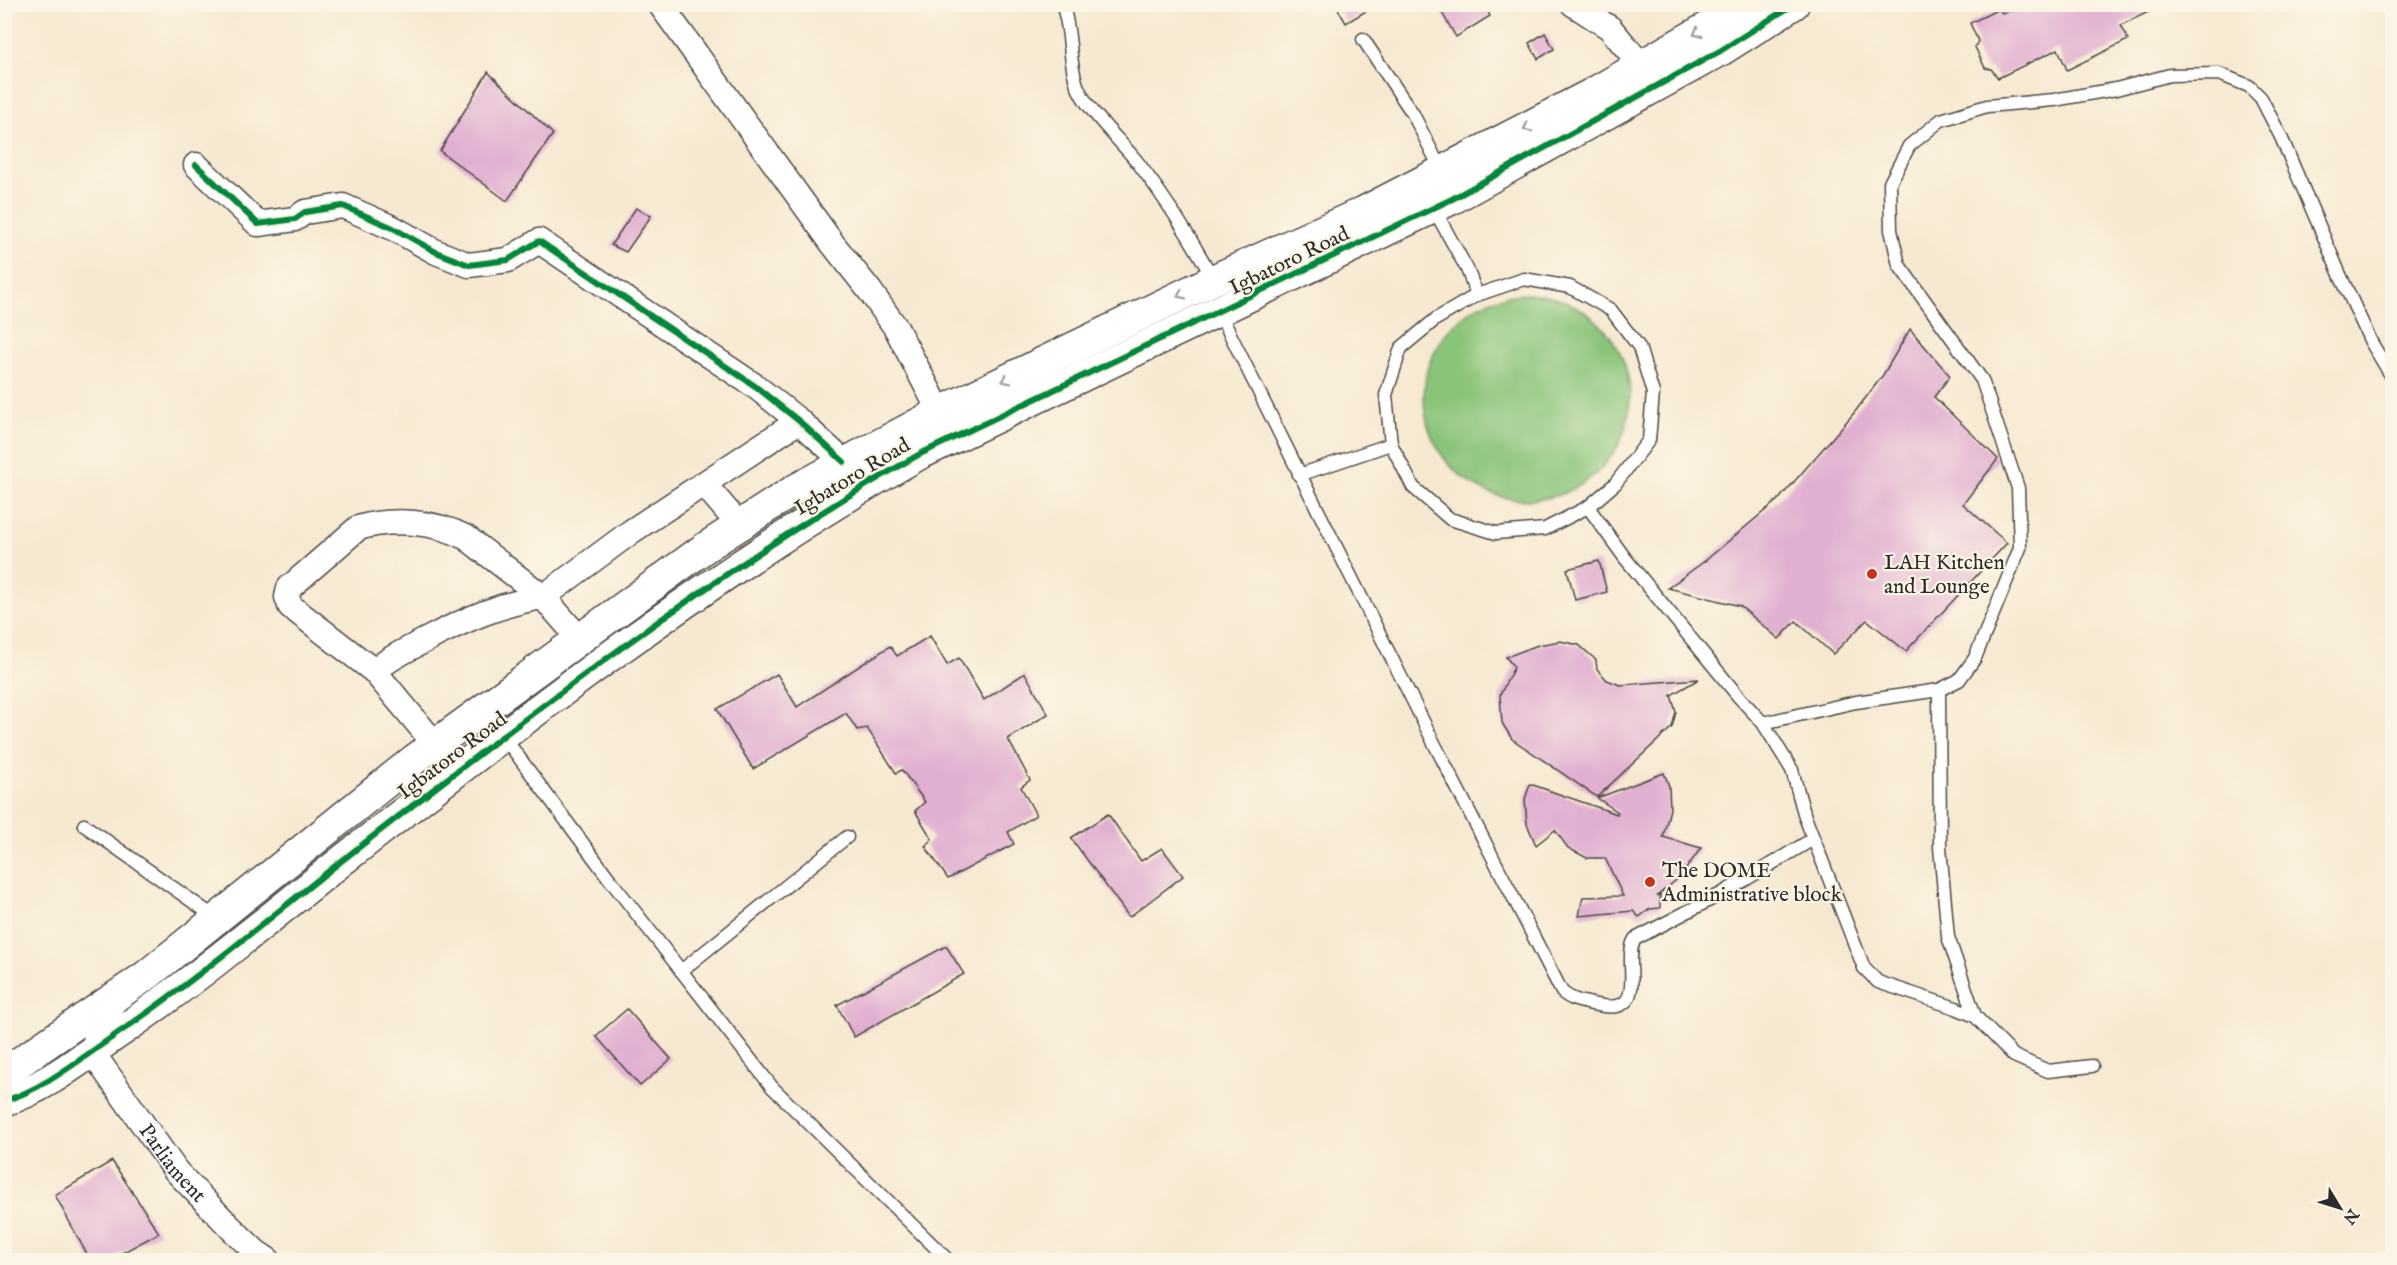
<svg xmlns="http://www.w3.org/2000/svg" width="2397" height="1265" viewBox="0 0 2397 1265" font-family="'IM FELL English',serif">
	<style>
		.green { fill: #8ac479; stroke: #5a7852; stroke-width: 1.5 }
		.building { fill: #e1b0d1 }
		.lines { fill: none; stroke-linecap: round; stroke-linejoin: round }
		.service-casing { stroke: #4a4844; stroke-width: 15 }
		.minor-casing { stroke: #4a4844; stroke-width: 27 }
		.tertiary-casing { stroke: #4a4844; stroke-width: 33 }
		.service { stroke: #fff; stroke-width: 12 }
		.minor { stroke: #fff; stroke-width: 24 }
		.tertiary { stroke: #fff; stroke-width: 30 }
		.cycleway-casing { stroke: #fcf5e5; stroke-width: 10 }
		.cycleway { stroke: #00873e; stroke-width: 6 }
		.oneway { stroke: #a0a0a0 }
		.poi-dot { fill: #c8321e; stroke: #fcf5e5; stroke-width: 2 }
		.labels { text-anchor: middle; stroke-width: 4.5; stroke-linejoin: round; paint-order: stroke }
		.street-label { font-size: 21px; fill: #2b2b2b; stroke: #fcf5e5 }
		.poi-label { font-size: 21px; fill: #2b2b2b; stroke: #fcf5e5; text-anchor: start }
	</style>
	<rect width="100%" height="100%" fill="#fcf5e5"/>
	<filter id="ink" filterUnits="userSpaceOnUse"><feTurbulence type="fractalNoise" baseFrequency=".0167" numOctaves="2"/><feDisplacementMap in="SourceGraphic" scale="12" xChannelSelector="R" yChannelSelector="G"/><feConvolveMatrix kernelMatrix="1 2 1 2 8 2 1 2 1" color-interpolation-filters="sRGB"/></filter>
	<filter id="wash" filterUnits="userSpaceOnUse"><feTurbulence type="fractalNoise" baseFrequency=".008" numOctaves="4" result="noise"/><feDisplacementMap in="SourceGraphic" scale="24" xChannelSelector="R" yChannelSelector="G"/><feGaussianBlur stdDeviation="1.35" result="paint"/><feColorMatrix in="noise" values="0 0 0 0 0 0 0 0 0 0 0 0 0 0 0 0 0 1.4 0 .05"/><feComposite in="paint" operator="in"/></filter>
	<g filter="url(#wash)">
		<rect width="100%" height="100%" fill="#f7e9d1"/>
		<circle class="green" cx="1527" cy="397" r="103"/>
		<g id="blocks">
			<g class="building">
				<path d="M1335,4H1378L1346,23Z"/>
				<path d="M1437,4H1484L1490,16L1456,37Z"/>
				<path d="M2038,4H2165L2121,25L2128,40L2067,70L2058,49L1998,78L1991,69L1985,68L1975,47L1978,41L1970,23L1999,9L2002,13Z"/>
				<path d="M1545,33L1554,49L1538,59L1529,43Z"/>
				<path d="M488,72L553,134L507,201L440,151Z"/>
				<path d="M636,208L651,216L626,252L611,245Z"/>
				<path d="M1910,329L1950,376L1934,397L1998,459L1963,504L2007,543L1906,651L1867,620L1833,654L1796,621L1779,639L1740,606L1668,588L1706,560L1780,498L1854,413L1883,375Z"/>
				<path d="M1599,561L1607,592L1575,600L1567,569Z"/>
				<path d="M930,636L947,665L959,658L984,700L1025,673L1048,714L1008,739L1030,780L1021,787L1036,815L1008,832L1014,844L948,879L925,846L932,839L915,811L925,802L902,770L896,773L867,728L857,730L846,713L753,769L717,709L777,674L797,707L890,646L897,656Z"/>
				<path d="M1560,641L1579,645L1596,660L1597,669L1607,680L1620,685L1699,679L1671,695L1676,712L1672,727L1597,797L1512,739L1502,723L1500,695L1514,667L1506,657L1538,645Z"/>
				<path d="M1664,773L1669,786L1670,809L1663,837L1701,848L1681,876L1657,896L1660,895V908L1650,909L1639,917L1633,911L1579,916L1583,897L1623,896L1605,858H1587L1568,848L1555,830L1536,845L1527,824L1525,799L1530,784L1617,814L1618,812L1597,798Z"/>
				<path d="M1108,814L1141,861L1162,848L1183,876L1129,917L1071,838Z"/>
				<path d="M946,946L964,974L854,1037L837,1005Z"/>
				<path d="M627,1009L671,1059L640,1086L596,1036Z"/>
				<path d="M112,1161L159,1233L109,1260H90L55,1195Z"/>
			</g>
		</g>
	</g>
	<g filter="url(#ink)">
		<use href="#blocks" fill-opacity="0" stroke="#4a4844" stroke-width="1.5"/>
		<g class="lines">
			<g class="service-casing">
				<g id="service">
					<path d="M1062,4C1072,30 1068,60 1077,85C1086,110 1122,142 1139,164C1167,201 1191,238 1213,279"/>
					<path d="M1363,39L1413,114L1441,170"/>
					<path d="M1434,209L1467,269L1477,295"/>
					<path d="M1524,279L1570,287L1611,310L1639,347L1653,393L1649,440L1615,484L1588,507L1545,529L1496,533L1450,519L1413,487L1391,444L1386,395L1401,348L1436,319L1477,295Z"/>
					<path d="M1219,312L1435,745L1562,992C1572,1001 1583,1002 1597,1005C1652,1017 1621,960 1635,939L1723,893L1813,839"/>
					<path d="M1299,475L1391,444"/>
					<path d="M1588,507L1625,558L1738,696L1763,723L1792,770L1805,817L1864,968L1878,982L1956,1008L1975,1016L2014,1056L2048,1071L2092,1066"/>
					<path d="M1939,690L1940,847L1948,937L1975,1016"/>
					<path d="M485,708L503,736L611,881L772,1087L948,1260"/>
					<path d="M1763,723L1856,702L1939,690L1959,680L1975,658L2020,548L2018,488L1982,380L1899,265L1891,230L1890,183L1909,146L1941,120L1987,106L2054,100L2116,89L2170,75L2219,74L2249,86L2261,98L2281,137L2341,277L2371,342L2392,377"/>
					<path d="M84,825L216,918"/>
					<path d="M681,971L847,837"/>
				</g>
			</g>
			<g class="minor-casing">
				<g id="minor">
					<path d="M660,4L832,243L870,291L896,328L940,412"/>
					<path d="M1573,4L1610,28L1641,65"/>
					<path d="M196,165L258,224L295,219L305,212L343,206L393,228L436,252L469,265L508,260L539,241L755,386L799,421L844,462"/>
					<path d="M704,484L740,526"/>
					<path d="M579,638L543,597L632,531L799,421"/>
					<path d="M374,671C390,658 408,649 426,640C464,620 500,604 543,597L467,538C436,521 392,518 358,528L289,588L287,597L290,606L374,671L435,744"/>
					<path id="s1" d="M116,999L100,1024L92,1052L176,1171L230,1227L256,1252L268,1260"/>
				</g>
			</g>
			<g class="tertiary-casing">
				<g id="tertiary">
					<path d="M4,1073L147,975L415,759L706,547L796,489L940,412L1213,280L1363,212L1591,94L1748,4"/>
					<path d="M4,1101C43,1089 78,1061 111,1038C192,983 267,920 344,859C529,714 715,570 920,454L1452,199L1720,51L1794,4"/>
				</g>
			</g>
			<use href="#service" class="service"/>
			<use href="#minor" class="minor"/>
			<use href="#tertiary" class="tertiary"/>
			<g class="cycleway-casing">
				<g id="cycleway">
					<path d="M196,165L258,224L295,219L305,212L343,206L393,228L436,252L469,265L508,260L539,241L755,386L799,421L844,462"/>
					<path d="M4,1101C43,1089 78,1061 111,1038C192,983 267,920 344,859C529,714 715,570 920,454L1452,199L1720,51L1794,4"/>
				</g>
			</g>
			<use href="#cycleway" class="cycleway"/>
		</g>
		<defs><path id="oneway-chevron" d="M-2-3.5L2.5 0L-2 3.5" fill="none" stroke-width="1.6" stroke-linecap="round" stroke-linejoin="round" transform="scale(1.5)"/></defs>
		<g class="oneway">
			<use href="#oneway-chevron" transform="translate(1697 33) rotate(150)"/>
			<use href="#oneway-chevron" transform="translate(1527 128) rotate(153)"/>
			<use href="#oneway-chevron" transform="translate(1181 295) rotate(154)"/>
			<use href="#oneway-chevron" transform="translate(1006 380) rotate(154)"/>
		</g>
	</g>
	<g class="poi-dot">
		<circle cx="1872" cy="574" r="6"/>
		<circle cx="1650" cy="882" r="6"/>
	</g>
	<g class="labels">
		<g class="street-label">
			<text transform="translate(1289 260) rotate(-26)" y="7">Igbatoro Road</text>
			<text transform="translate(852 476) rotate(-31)" y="7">Igbatoro Road</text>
			<text transform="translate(452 755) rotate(-37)" y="7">Igbatoro Road</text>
			<text dy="7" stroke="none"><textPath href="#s1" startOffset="196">Parliament</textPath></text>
		</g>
		<g class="poi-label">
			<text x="1884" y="569">LAH Kitchen<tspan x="1884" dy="24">and Lounge</tspan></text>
			<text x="1662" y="877">The DOME<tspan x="1662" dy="24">Administrative block</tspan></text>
		</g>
	</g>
	<rect width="2397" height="1265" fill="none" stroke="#fcf5e5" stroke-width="24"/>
	<g transform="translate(2340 1208) rotate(128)" stroke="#fcf5e5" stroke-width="4.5" paint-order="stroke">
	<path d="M0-4.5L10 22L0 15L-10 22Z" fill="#2b2b2b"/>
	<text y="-9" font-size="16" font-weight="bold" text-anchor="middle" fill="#2b2b2b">N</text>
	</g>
</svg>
